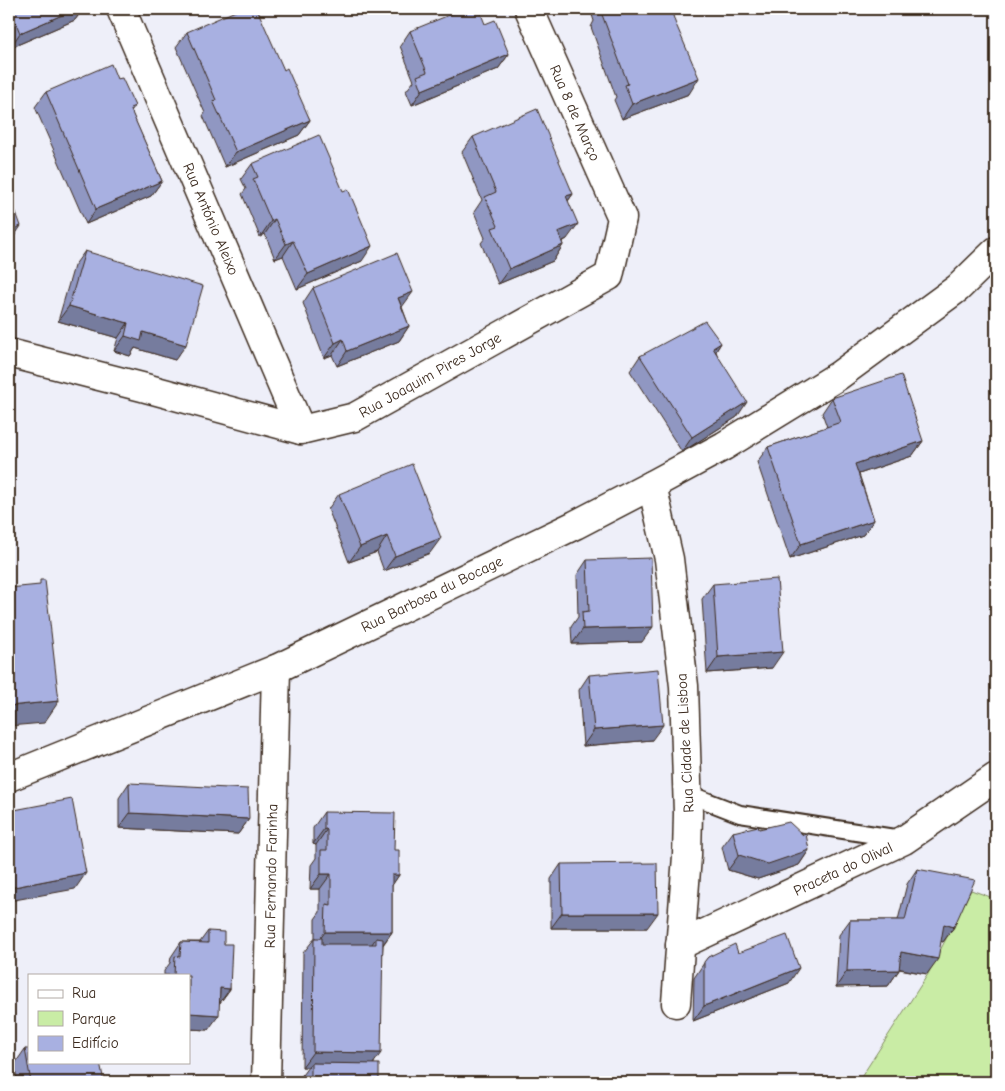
<svg xmlns="http://www.w3.org/2000/svg" width="1005" height="1091" viewBox="0 0 1005 1091" font-family="'Comic Neue',sans-serif">
	<style>
		.green { fill: #c9eca5; stroke: #828b62 }
		.lines { fill: none; stroke-linecap: round; stroke-linejoin: round }
		.service-casing { stroke: #3b2a1e; stroke-width: 20 }
		.minor-casing { stroke: #3b2a1e; stroke-width: 31 }
		.service { stroke: #fff; stroke-width: 16 }
		.minor { stroke: #fff; stroke-width: 28 }
		.wall { fill: #9097c2; stroke: #3b2a1e }
		.shaded-wall { fill: #767b9e; stroke: #3b2a1e }
		.building { fill: #a8b0e1; stroke: #3b2a1e }
		.labels { text-anchor: middle; stroke-width: 4; stroke-linejoin: round; paint-order: stroke }
		.street-label { font-size: 15px; fill: #3b2a1e; stroke: #fff }
	</style>
	<rect width="100%" height="100%" fill="#eeeff9"/>
	<filter id="ink" filterUnits="userSpaceOnUse"><feTurbulence type="fractalNoise" baseFrequency=".02" numOctaves="2"/><feDisplacementMap in="SourceGraphic" scale="10" xChannelSelector="R" yChannelSelector="G"/><feConvolveMatrix kernelMatrix="1 2 1 2 8 2 1 2 1" color-interpolation-filters="sRGB"/></filter>
	<g filter="url(#ink)">
		<path class="green" d="M971,890L996,899V1082H858L928,974Z"/>
		<g class="lines">
			<g class="service-casing">
				<path id="service" d="M686,793L740,814L901,839"/>
			</g>
			<g class="minor-casing">
				<g id="minor">
					<path d="M121,9L301,430"/>
					<path d="M9,353L142,387L301,430L355,417L609,276L622,218L529,9"/>
					<path d="M652,485L669,559L684,686L688,813L687,856L676,1003"/>
					<path d="M9,777L276,669L575,525L652,485L724,446L838,376L958,288L996,251"/>
					<path d="M680,945L904,840L996,777"/>
					<path d="M266,1082L276,669"/>
				</g>
			</g>
			<use href="#service" class="service"/>
			<use href="#minor" class="minor"/>
		</g>
		<g class="wall">
			<path d="M9,9H83L75,20L10,48L9,45Z"/>
			<path d="M590,9H671L689,94L622,119L614,100L616,97L591,27L594,21Z"/>
			<path d="M485,24L509,54L498,69L412,105L406,91L414,81L400,46L410,31Z"/>
			<path d="M187,32L284,70L310,120L299,135L225,167L203,116L205,113L176,47Z"/>
			<path d="M117,79L135,106L131,111L162,181L151,196L86,224L35,107L46,92Z"/>
			<path d="M473,137L573,194L568,201L567,239L562,242L563,245L553,261L498,284L481,243L485,238L474,212L482,200L462,152Z"/>
			<path d="M252,164L362,261L297,289L283,256L275,259L265,234L260,237L242,194L246,189L241,179Z"/>
			<path d="M85,251L175,360L135,348L130,356L114,351L118,338L58,321L74,266Z"/>
			<path d="M313,288L402,307L409,326L399,341L337,366L332,355L324,358L303,303Z"/>
			<path d="M721,343L716,351L737,417L682,452L630,371L640,356Z"/>
			<path d="M832,398L923,441L912,456L859,474L874,520L863,535L790,559L757,462L768,447L827,427L822,413Z"/>
			<path d="M339,494L430,553L384,571L377,552L349,562L328,509Z"/>
			<path d="M587,560L642,642L572,644L571,627L578,617L577,575Z"/>
			<path d="M713,584L772,668L707,673L702,599Z"/>
			<path d="M589,675L652,740L583,746L579,690Z"/>
			<path d="M129,783L249,819L238,834L119,828V798Z"/>
			<path d="M324,812L394,850L399,875L392,885V932L383,945L374,1064L379,1082H300V1078L308,1067H302L303,953L315,938V919L320,912V889H310L311,865L316,858V845L313,844V828Z"/>
			<path d="M759,829L809,850L799,865L758,879L728,870L722,847L733,832Z"/>
			<path d="M561,864L647,928H551V879Z"/>
			<path d="M917,869L954,927L943,942L941,941L927,974L899,969V970L888,986L836,987L839,935L850,920H898L907,884Z"/>
			<path d="M208,931L224,944L230,989L219,1004L208,1030L189,1029V975H164V971L170,963L171,957L181,942H200Z"/>
			<path d="M738,953L789,983L693,1021L694,978L708,957Z"/>
			<path d="M25,1049L104,1082H18L14,1065Z"/>
		</g>
		<g class="shaded-wall">
			<path d="M76,9H83L75,20L10,48L20,33Z"/>
			<path d="M509,54L498,69L412,105L422,90Z"/>
			<path d="M699,78L689,94L622,119L632,104Z"/>
			<path d="M310,120L299,135L225,167L236,152Z"/>
			<path d="M162,181L151,196L86,224L96,209Z"/>
			<path d="M573,194L562,209L566,196Z"/>
			<path d="M275,219L265,234L260,237L271,221Z"/>
			<path d="M578,224L567,239L548,248L558,232Z"/>
			<path d="M21,226L11,241L9,242V231Z"/>
			<path d="M293,241L283,256L275,259L286,244Z"/>
			<path d="M563,245L553,261L498,284L509,269Z"/>
			<path d="M372,246L362,261L297,289L308,274Z"/>
			<path d="M413,292L402,307L398,298Z"/>
			<path d="M69,306L128,323L118,338L58,321Z"/>
			<path d="M409,326L399,341L337,366L347,351Z"/>
			<path d="M143,332L186,345L175,360L135,348L130,356L114,351L125,336Z"/>
			<path d="M343,339L332,355L324,358L335,343Z"/>
			<path d="M721,343L711,359L713,348Z"/>
			<path d="M747,402L737,417L682,452L692,437Z"/>
			<path d="M923,441L912,456L844,479L855,464Z"/>
			<path d="M874,520L863,535L790,559L801,544Z"/>
			<path d="M387,536L377,552L349,562L360,547Z"/>
			<path d="M441,538L430,553L384,571L395,556Z"/>
			<path d="M653,627L642,642L572,644L583,629Z"/>
			<path d="M783,652L772,668L707,673L718,657Z"/>
			<path d="M59,701L44,723L9,726V706Z"/>
			<path d="M663,725L652,740L583,746L594,730Z"/>
			<path d="M130,813L249,819L238,834L119,828Z"/>
			<path d="M324,829H327L316,845L313,844Z"/>
			<path d="M809,850L799,865L758,879L728,870L739,855Z"/>
			<path d="M86,873L75,889L9,901V888Z"/>
			<path d="M321,874H331L320,889H310Z"/>
			<path d="M392,875H399L389,890Z"/>
			<path d="M562,913H658L647,928H551Z"/>
			<path d="M944,924L954,927L943,942L933,939Z"/>
			<path d="M325,932H392L381,947L376,938L370,947H314Z"/>
			<path d="M901,952L938,959L927,974L891,967Z"/>
			<path d="M799,968L789,983L693,1021L704,1006Z"/>
			<path d="M899,970L888,986L836,987L847,971Z"/>
			<path d="M220,988L230,989L219,1004Z"/>
			<path d="M189,1013L219,1015L208,1030L189,1029Z"/>
			<path d="M313,1052L381,1053L370,1068L311,1063L308,1067H302Z"/>
		</g>
		<g class="building">
			<path d="M10,9H76L20,33Z"/>
			<path d="M240,9H257L284,70L287,68L310,120L236,152L213,101L216,100L187,32Z"/>
			<path d="M464,9H479L485,24L495,20L509,54L422,90L417,76L427,72L410,31Z"/>
			<path d="M606,9H671L675,22L699,78L632,104L625,85L628,84L601,12L606,10Z"/>
			<path d="M111,64L117,79L122,78L135,106L130,108L162,181L96,209L46,92Z"/>
			<path d="M537,109L573,194L566,196L578,224L558,232L563,245L509,269L492,228L498,226L485,197L496,192L473,137Z"/>
			<path d="M319,135L343,191L348,189L372,246L308,274L293,241L286,244L275,219L271,221L253,179L258,177L252,164Z"/>
			<path d="M9,193L21,226L9,231Z"/>
			<path d="M85,251L203,286L186,345L143,332L141,341L125,336L128,323L69,306Z"/>
			<path d="M397,253L413,292L398,298L409,326L347,351L343,339L335,343L313,288Z"/>
			<path d="M705,321L721,343L713,348L747,402L692,437L640,356Z"/>
			<path d="M901,375L923,441L855,464L874,520L801,544L768,447L841,422L832,398Z"/>
			<path d="M412,464L441,538L395,556L387,536L360,547L339,494Z"/>
			<path d="M651,558L653,627L583,629L582,612L589,611L587,560Z"/>
			<path d="M777,579L783,652L718,657L713,584Z"/>
			<path d="M40,580H45L59,701L9,706V588L40,585Z"/>
			<path d="M658,669L663,725L594,730L589,675Z"/>
			<path d="M129,783L248,789L249,819L130,813Z"/>
			<path d="M72,799L86,873L9,888V811Z"/>
			<path d="M324,812L395,813L394,850H399V875H392V932H325L326,904L331,905V874H321V850H327V829H324Z"/>
			<path d="M789,822L803,835L806,834L809,850L768,864L739,855L733,832L758,826L759,829Z"/>
			<path d="M657,863L658,913H562L561,864Z"/>
			<path d="M917,869L975,880L954,927L944,924L938,959L901,952L899,970L847,971L850,920H905Z"/>
			<path d="M208,931L224,932V944H232L230,989L220,988L219,1015L189,1013V975H174L175,956L180,957L181,942L208,943Z"/>
			<path d="M787,935L799,968L704,1006V962L708,957L735,944L738,953Z"/>
			<path d="M314,938H322V944H376V938L383,939L381,1053L313,1052Z"/>
			<path d="M25,1049H29V1062H100L104,1082H31Z"/>
			<path d="M311,1063L379,1064V1082H311Z"/>
		</g>
	</g>
	<g class="labels">
		<g class="street-label">
			<text transform="translate(575 113) rotate(66)" y="5">Rua 8 de Março</text>
			<text transform="translate(211 219) rotate(67)" y="5">Rua António Aleixo</text>
			<text transform="translate(430 375) rotate(-29)" y="5">Rua Joaquim Pires Jorge</text>
			<text transform="translate(432 594) rotate(-26)" y="5">Rua Barbosa du Bocage</text>
			<text transform="translate(685 743) rotate(-93)" y="5">Rua Cidade de Lisboa</text>
			<text transform="translate(843 869) rotate(-25)" y="5">Praceta do Olival</text>
			<text transform="translate(271 876) rotate(-89)" y="5">Rua Fernando Farinha</text>
		</g>
	</g>
	<rect width="1005" height="1091" fill="none" stroke="#fff" stroke-width="30"/>
	<rect x="15" y="15" width="975" height="1061" fill="none" stroke="#3b2a1e" stroke-width="2" filter="url(#ink)"/>
	<rect x="28" y="974" width="162" height="90" fill="#ffffff" stroke="#b1aaa5"/>
	<rect x="38" y="990" width="25" height="8" fill="#ffffff" stroke="#b1aaa5"/>
	<text x="72" y="998" font-size="15" fill="#3b2a1e">Rua</text>
	<rect x="38" y="1011" width="25" height="15" fill="#c9eca5" stroke="#b1aaa5"/>
	<text x="72" y="1024" font-size="15" fill="#3b2a1e">Parque</text>
	<rect x="38" y="1036" width="25" height="15" fill="#a8b0e1" stroke="#b1aaa5"/>
	<text x="72" y="1048" font-size="15" fill="#3b2a1e">Edifício</text>
</svg>
